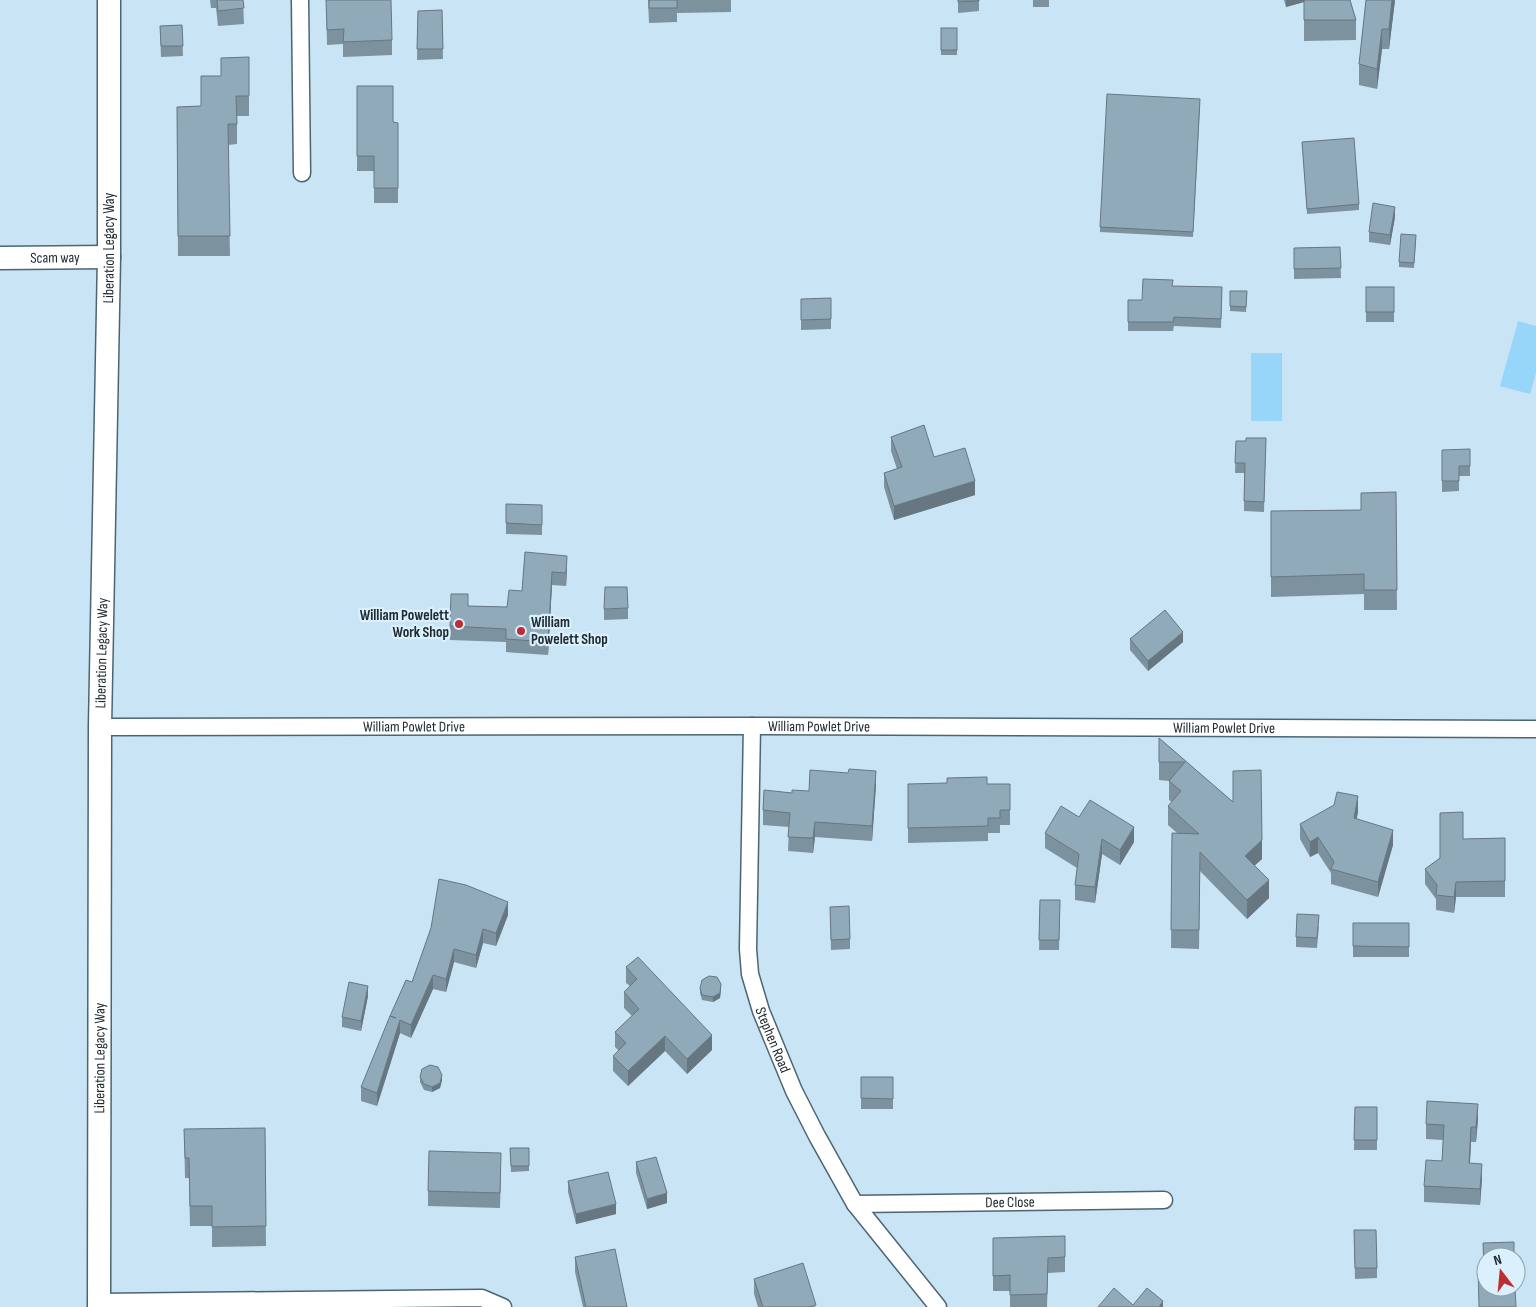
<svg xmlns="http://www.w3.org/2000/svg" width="1536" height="1307" viewBox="0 0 1536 1307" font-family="'Sofia Sans Condensed',sans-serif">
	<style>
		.green { fill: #98d6f9 }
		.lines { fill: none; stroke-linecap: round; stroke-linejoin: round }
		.street-casing { stroke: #4d6572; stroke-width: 19 }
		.secondary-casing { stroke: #4d6572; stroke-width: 25 }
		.street { stroke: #fff; stroke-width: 16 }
		.secondary { stroke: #fff; stroke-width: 22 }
		.wall { fill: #7d929f }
		.shaded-wall { fill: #667782 }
		.building { fill: #91aab9; stroke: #667782 }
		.poi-dot { fill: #bd2e33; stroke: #daf0fd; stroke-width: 2 }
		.labels { text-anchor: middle; stroke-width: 4.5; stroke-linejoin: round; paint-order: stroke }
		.street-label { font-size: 15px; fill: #202b31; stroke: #daf0fd }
		.poi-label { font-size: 15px; font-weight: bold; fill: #202b31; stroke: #daf0fd; text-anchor: end }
	</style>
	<rect width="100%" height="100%" fill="#c9e4f4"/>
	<g class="green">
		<path d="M1518,321L1536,326V373L1530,394L1500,386Z"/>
		<rect x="1251" y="353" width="31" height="68"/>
	</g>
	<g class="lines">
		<g class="street-casing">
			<g id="street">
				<path d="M300,0L302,173"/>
				<path id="s1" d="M752,726L748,949L750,974L761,1011L794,1091L817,1136L855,1204L938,1307"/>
				<path id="s2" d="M100,727L752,726L1536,729"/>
				<path id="s3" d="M855,1204L1164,1200"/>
				<path d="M99,1302L482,1298L503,1307"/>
			</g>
		</g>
		<g class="secondary-casing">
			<g id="secondary">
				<path id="s4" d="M0,258L109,257"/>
				<path id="s5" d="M99,1307L100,727L109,257V0"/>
			</g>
		</g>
		<use href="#street" class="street"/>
		<use href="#secondary" class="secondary"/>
	</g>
	<g class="wall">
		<path d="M210,0H243L244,24L218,26L216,8H211Z"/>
		<path d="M326,0L392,40V55L343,57V44L327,45Z"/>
		<path d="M648,0H731V12L677,13V22L649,23Z"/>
		<path d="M958,0H979V11L958,13Z"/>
		<rect x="1033" y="0" width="16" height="7"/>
		<path d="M1284,0H1350L1356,20V40L1304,41V2L1286,7Z"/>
		<path d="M1366,0H1395L1389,49H1382L1377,89L1359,85V64Z"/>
		<path d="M442,10L443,59L417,60L418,11Z"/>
		<path d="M182,25L183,56L161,57L160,26Z"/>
		<rect x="941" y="28" width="16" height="27"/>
		<path d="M249,57V116H237V144L228,145L230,256H178L177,107L201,106L221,76Z"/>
		<path d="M357,86L393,122L398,123V203H374V171H357Z"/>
		<path d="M1200,105L1193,237L1100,232V227Z"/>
		<path d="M1302,142L1359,204V210L1307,214Z"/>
		<path d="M1395,217L1390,245L1369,242V232Z"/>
		<path d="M1416,240L1414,268L1399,267V262Z"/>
		<path d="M1340,247L1341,278L1294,279V248Z"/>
		<path d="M1173,286L1222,287L1221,328L1174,326L1173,331H1128V300H1142Z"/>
		<rect x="1366" y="287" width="28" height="35"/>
		<path d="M1230,291H1247L1246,312L1230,311Z"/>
		<path d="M801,299L831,319V329L801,330Z"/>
		<path d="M891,437L934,457L975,495L894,520L884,487V473L897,469L891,451Z"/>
		<path d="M1266,438L1264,512L1244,511V473H1235L1236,441H1246Z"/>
		<path d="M1442,450L1470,466V476H1459V491L1442,492Z"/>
		<path d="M1396,492L1397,610H1364V594L1271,597V511L1361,510Z"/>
		<path d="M542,505V535L506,534V523Z"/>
		<path d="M525,552L567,569L566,586L552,585L548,655L506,652V642L450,640V626L468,606L507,607L522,591Z"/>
		<path d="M628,608V619L604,620V609Z"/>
		<path d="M1130,639L1183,642L1148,671L1130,650Z"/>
		<path d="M1159,738L1233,802L1262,859L1255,865L1269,898L1247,919L1200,871L1199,949L1171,948L1172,833H1177L1168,825V806L1172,802L1169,800V781L1159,780Z"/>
		<path d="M908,784H1010V825H1000V833H988V841L908,843Z"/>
		<path d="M876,785L872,841L815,837L813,853L788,851L789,827L763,825V810L792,793Z"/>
		<path d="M1358,812L1356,819L1393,845L1378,897L1331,884V873L1318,853L1310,857L1300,839V824Z"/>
		<path d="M1079,817L1134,842L1120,865L1102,854L1095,903L1075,900V885L1077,868L1045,848V833Z"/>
		<path d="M1505,838V897H1456L1454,913L1436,910V899L1425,884V869L1440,858L1463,839Z"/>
		<path d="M1040,900H1060L1059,950H1039Z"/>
		<path d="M830,907L850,939V949L831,950Z"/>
		<path d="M508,915L496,946L483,943L476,968L454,962L446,992L433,989L411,1038L400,1033L377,1106L361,1101V1087L412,982L431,928Z"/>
		<rect x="1353" y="923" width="56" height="34"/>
		<path d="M1319,926L1317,948L1296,947V937Z"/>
		<path d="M626,967L712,1050L687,1074L665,1051L628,1086L613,1071V1056L619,1051L615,1047V1032L632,1016L624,1008V992L630,986L626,983Z"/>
		<path d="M700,988L721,989L720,998L713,1002L702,1000L700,993Z"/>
		<path d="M368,996L361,1031L342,1027V1017Z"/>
		<path d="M420,1077L442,1080L440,1088L432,1092L424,1090L420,1082Z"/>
		<path d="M893,1077V1109H861V1098Z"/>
		<path d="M1355,1107H1377V1150H1354Z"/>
		<path d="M1478,1119L1476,1142H1471L1470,1163L1482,1179L1480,1205L1424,1202V1186L1442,1161L1443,1140L1426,1139V1124Z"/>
		<path d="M265,1128L266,1246L212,1247V1226H190L189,1178H185L184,1129Z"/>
		<path d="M510,1148H529V1171L511,1172Z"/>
		<path d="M636,1162L667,1203L647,1209L636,1173Z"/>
		<path d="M501,1168L500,1208L428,1206V1191Z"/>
		<path d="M568,1181L616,1214L576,1224L568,1192Z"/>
		<path d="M1354,1230L1377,1268V1278L1355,1279Z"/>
		<path d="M1065,1236V1272L1048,1273L1047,1307H1010V1291H993V1238Z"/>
		<path d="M575,1257L627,1307H583L575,1272Z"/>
		<path d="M754,1279L816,1307H758L754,1294Z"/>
	</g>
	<g class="shaded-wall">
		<path d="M1286,0H1304V2L1286,7Z"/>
		<path d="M1392,0H1395L1389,49V29Z"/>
		<path d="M1382,29V49L1377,89V69Z"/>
		<path d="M1395,207V217L1390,245V235Z"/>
		<path d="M975,481V495L894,520V506Z"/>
		<path d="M567,556V569L566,586V573Z"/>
		<path d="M552,572V585L548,655V642Z"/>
		<path d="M1183,632V642L1148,671V661Z"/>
		<path d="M876,771V785L872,841V826Z"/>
		<path d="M1358,796V812L1354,834V818Z"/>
		<path d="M815,822V837L813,853V838Z"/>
		<path d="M1134,827V842L1120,865V850Z"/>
		<path d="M1393,830V845L1378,897V882Z"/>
		<path d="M1318,837V853L1310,857V842Z"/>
		<path d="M1102,839V854L1095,903V887Z"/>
		<path d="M1262,840V859L1245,874V856Z"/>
		<path d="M1269,880V898L1247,919V900Z"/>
		<path d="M1456,882V897L1454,913V897Z"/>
		<path d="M508,902V915L496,946V933Z"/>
		<path d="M483,929V943L476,968V955Z"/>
		<path d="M454,949V962L446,992V979Z"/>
		<path d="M433,975V989L411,1038V1025Z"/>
		<path d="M721,984V989L720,998L713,1002V997Z"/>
		<path d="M368,986V996L361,1031V1021Z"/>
		<path d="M400,1020V1033L377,1106V1093Z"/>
		<path d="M712,1035V1050L687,1074V1059Z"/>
		<path d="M665,1036V1051L628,1086V1071Z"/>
		<path d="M442,1075V1080L440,1088L432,1092V1087Z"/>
		<path d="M1478,1104V1119L1476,1142V1127Z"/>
		<path d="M1471,1127V1142L1469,1178V1163Z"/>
		<path d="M1482,1164V1179L1480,1205V1189Z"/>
		<path d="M667,1193V1203L647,1209V1199Z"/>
		<path d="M616,1204V1214L576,1224V1214Z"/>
		<path d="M1163,1301V1307H1159Z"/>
	</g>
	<g class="building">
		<path d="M217,0H243L244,8L218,11Z"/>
		<path d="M326,0H391L392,40L343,42L344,29L327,30Z"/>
		<rect x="649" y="0" width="28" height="8"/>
		<path d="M958,0H979V1L958,2Z"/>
		<path d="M1304,0H1350L1356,20H1304Z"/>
		<path d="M1366,0H1392L1389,29H1382L1377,69L1359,64Z"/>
		<path d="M442,10L443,49H417L418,11Z"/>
		<path d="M182,25L183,46H161L160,26Z"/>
		<rect x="941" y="28" width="16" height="22"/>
		<path d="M249,57V96H236L237,124H228L230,236H178L177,107L201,106V76H221V58Z"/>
		<path d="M357,86H393V122L398,123V188H374V156H357Z"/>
		<path d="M1107,94L1200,99L1193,232L1100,227Z"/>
		<path d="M1354,138L1359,204L1307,209L1302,142Z"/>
		<path d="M1373,203L1395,207L1390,235L1369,232Z"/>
		<path d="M1401,234L1416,235L1414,263L1399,262Z"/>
		<path d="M1340,247L1341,268L1294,269V248Z"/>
		<path d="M1143,279L1173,280L1172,286L1222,287L1221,319L1174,317L1173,322H1128V300H1142Z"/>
		<rect x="1366" y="287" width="28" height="25"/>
		<path d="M1230,291H1247L1246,307L1230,306Z"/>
		<path d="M831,298V319L801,320V299Z"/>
		<path d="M924,425L934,457L965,448L975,481L894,506L884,473L902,467L891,437Z"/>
		<path d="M1246,438H1266L1264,502L1244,501L1245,463H1235L1236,441H1246Z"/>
		<path d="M1470,449V466H1459V481H1442V450Z"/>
		<path d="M1396,492L1397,590H1364V574L1271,577V511L1361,510V493Z"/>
		<path d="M506,504L542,505V525L506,523Z"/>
		<path d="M525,552L567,556L566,573L552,572L548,642L506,639V629L450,626L451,594H468V606L507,607L509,590L522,591Z"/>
		<path d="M605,587H627L628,608L604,609Z"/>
		<path d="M1165,610L1183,632L1148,661L1130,639Z"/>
		<path d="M1159,738L1233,802V771L1261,770L1262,840L1245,856L1269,880L1247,900L1200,852L1199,930H1171L1172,833L1199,834L1168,806L1181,791L1169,781L1185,762H1159Z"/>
		<path d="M849,769L876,771L872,826L815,822L813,838L788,837L790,813L763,810L764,790L792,793V790L809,791L810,770L848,773Z"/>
		<path d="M987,777V784H1010V810H1000V818H988V826L908,828V784L947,783V778Z"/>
		<path d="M1337,792L1358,796L1354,818L1393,830L1378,882L1331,869L1334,862L1318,837L1310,842L1300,824L1334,805Z"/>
		<path d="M1090,800L1134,827L1120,850L1102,839L1095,887L1075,885L1079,854L1045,833L1061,806L1079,817Z"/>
		<path d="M1463,812V839L1505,838V881L1456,882L1454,897L1436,895L1437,885L1425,869L1440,858V813Z"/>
		<path d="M439,879L466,885L508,902L496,933L483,929L476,955L454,949L446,979L433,975L411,1025L400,1020L377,1093L361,1087L390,1016L396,1018L390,1016L406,980L412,982L431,928Z"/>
		<path d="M1040,900H1060L1059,940H1039Z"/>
		<path d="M849,906L850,939L831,940L830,907Z"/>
		<path d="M1297,914L1319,915L1317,938L1296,937Z"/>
		<path d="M1353,923H1409V947L1353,946Z"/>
		<path d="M638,957L712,1035L687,1059L665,1036L628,1071L613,1056L626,1043L615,1032L639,1009L624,992L637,979L626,967Z"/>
		<path d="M709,976L717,977L721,984L720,993L713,997L702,995L700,988L702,980Z"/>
		<path d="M349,982L368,986L361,1021L342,1017Z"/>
		<path d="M430,1065L438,1067L442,1075L440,1083L432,1087L424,1084L420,1077L422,1069Z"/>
		<path d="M861,1077H893V1099L861,1098Z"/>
		<path d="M1427,1101L1478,1104L1476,1127H1471L1469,1163L1482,1164L1480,1189L1424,1186L1426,1160L1442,1161L1444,1125L1426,1124Z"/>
		<path d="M1355,1107H1377V1140H1354Z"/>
		<path d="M265,1128L266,1226L212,1227V1206H190L189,1158H185L184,1129Z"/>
		<path d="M510,1148H529V1166H511Z"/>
		<path d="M429,1151L501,1153L500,1193L428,1191Z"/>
		<path d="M656,1157L667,1193L647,1199L636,1162Z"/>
		<path d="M608,1172L616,1204L576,1214L568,1181Z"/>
		<path d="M1354,1230H1376L1377,1268H1355Z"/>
		<path d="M1065,1236V1257L1048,1258L1047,1294L1010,1295V1275L993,1276V1238Z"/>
		<path d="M1514,1242V1257H1486V1287H1515L1516,1307H1479L1478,1270L1484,1269L1483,1243Z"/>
		<path d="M615,1249L627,1307H586L575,1257Z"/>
		<path d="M803,1263L816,1305L809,1307H763L754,1279Z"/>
		<path d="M1114,1288L1133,1305L1147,1288L1163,1301L1159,1307H1098Z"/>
	</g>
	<g class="poi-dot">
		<circle cx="459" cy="624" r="5"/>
		<circle cx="521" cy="631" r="5"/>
	</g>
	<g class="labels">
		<g class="street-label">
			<text dy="5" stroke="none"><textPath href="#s5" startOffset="1059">Liberation Legacy Way</textPath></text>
			<text dy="5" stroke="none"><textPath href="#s4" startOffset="55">Scam way</textPath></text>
			<text dy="5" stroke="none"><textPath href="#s5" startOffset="654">Liberation Legacy Way</textPath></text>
			<text dy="5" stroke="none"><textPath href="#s2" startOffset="719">William Powlet Drive</textPath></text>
			<text dy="5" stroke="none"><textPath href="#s2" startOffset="314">William Powlet Drive</textPath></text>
			<text dy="5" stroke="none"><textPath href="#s2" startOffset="1124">William Powlet Drive</textPath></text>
			<text dy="5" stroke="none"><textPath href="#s1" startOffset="318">Stephen Road</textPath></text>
			<text dy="5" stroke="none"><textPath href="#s5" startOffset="249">Liberation Legacy Way</textPath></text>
			<text dy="5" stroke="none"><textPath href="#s3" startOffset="155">Dee Close</textPath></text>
		</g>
		<g class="poi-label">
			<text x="449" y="620">William Powelett<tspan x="449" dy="17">Work Shop</tspan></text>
			<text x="531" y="627" text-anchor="start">William<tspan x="531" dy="17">Powelett Shop</tspan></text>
		</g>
	</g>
	<g transform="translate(1501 1272) rotate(344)"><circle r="24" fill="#daf0fd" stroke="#90a1ab"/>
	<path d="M0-4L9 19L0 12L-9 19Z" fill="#bd2e33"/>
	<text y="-8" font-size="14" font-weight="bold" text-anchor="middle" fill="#202b31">N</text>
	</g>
</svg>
